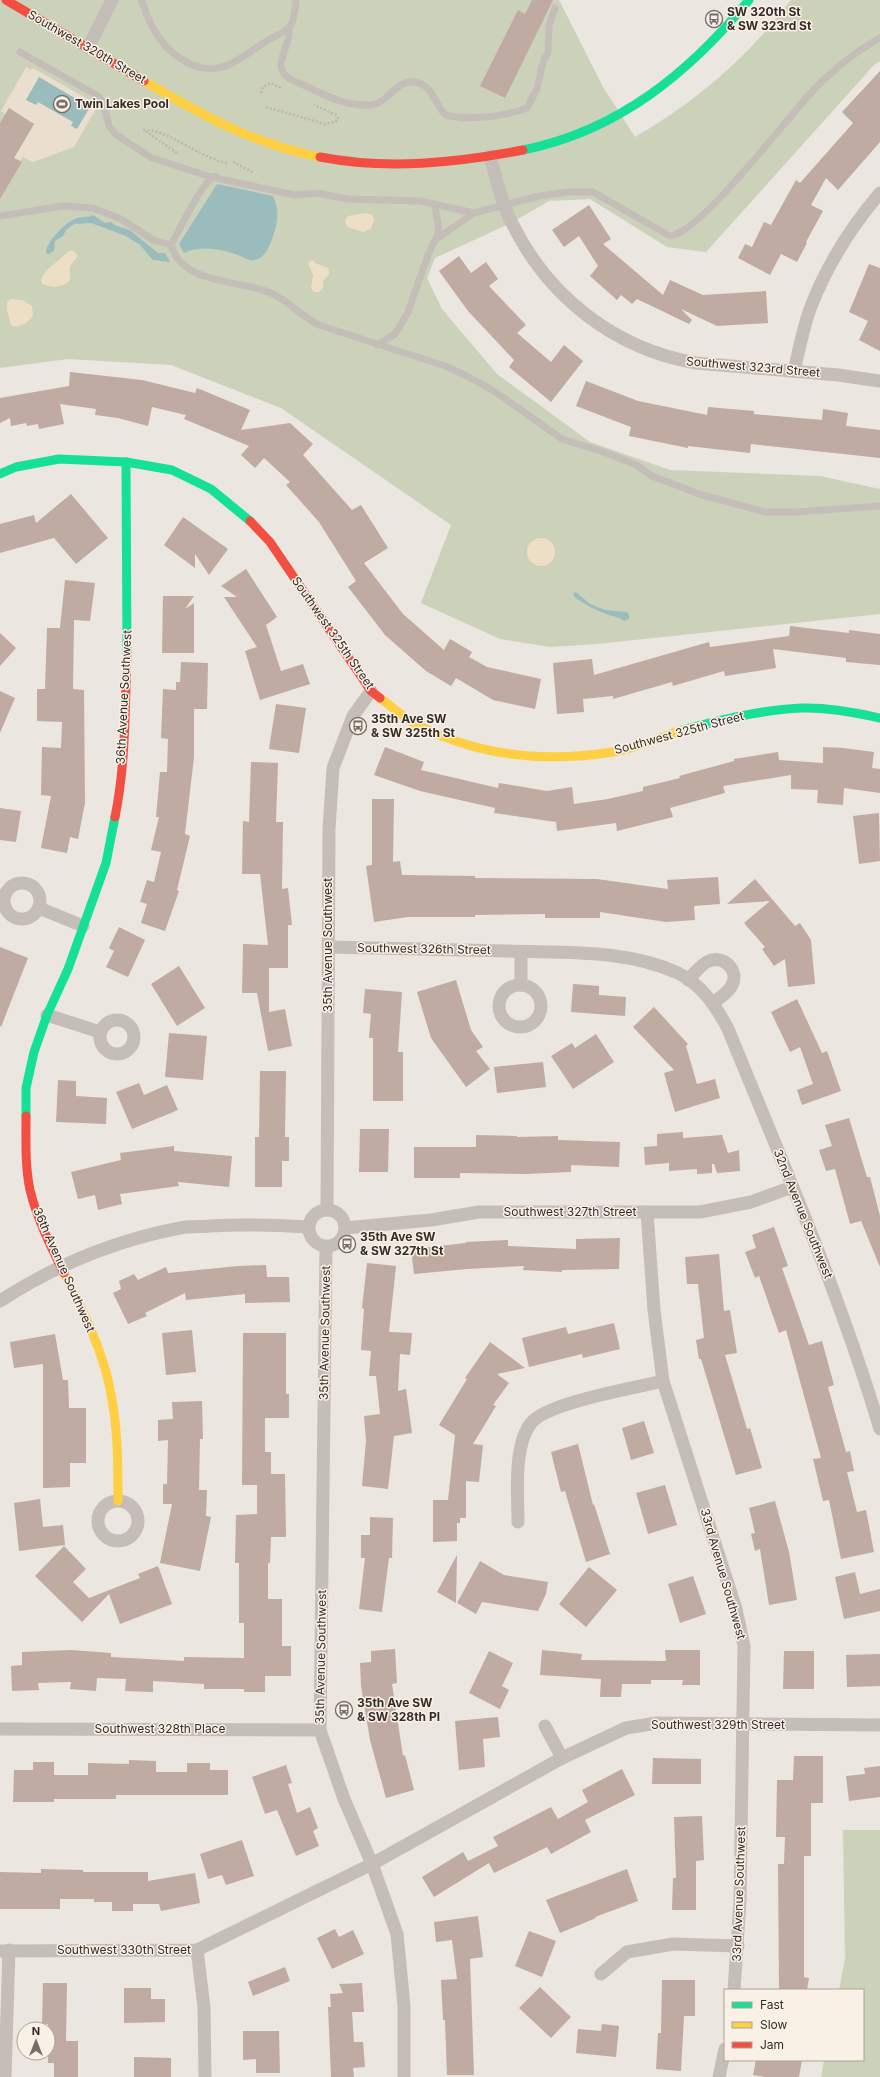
<svg xmlns="http://www.w3.org/2000/svg" width="880" height="2077" viewBox="0 0 880 2077" font-family="Inter,sans-serif">
	<style>
		.green { fill: #ccd1b9 }
		.sand { fill: #ecdfc5 }
		.plaza { fill: #eadece; fill-rule: evenodd }
		.water { fill: #9bbcbd }
		.building { fill: #bfaba1 }
		.lines { fill: none; stroke-linecap: round; stroke-linejoin: round }
		.path { stroke: #bdb7b1; stroke-width: 2.5; stroke-dasharray: 2 2; stroke-linecap: butt }
		.lane { stroke: #c5beb8; stroke-width: 7 }
		.street { stroke: #c5beb8; stroke-width: 13 }
		.fast { stroke: #16e098; stroke-width: 9 }
		.slow { stroke: #ffcf43; stroke-width: 9 }
		.jam { stroke: #f24e42; stroke-width: 9 }
		.labels { text-anchor: middle; stroke-width: 3; stroke-linejoin: round; paint-order: stroke }
		.poi-label { font-size: 12px; font-weight: bold; fill: #352c27; stroke: #f9f1e6; text-anchor: start }
		.street-label { font-size: 12px; fill: #352c27; stroke: #f9f1e6 }
	</style>
	<rect width="100%" height="100%" fill="#ebe6df"/>
	<g class="green">
		<path d="M0,0H559L603,87L635,137C697,101 748,57 791,0H880V61L874,65L706,252L667,247L590,199L549,201L511,223L435,258L427,278L442,309L497,374L590,442L670,470L820,476L880,489V614L597,644L550,647L500,639L421,603L451,525L281,408L171,365L68,359L0,368Z"/>
		<path d="M843,1830H880V2077H821L824,2060H863V1990H839L845,1959Z"/>
	</g>
	<g class="sand">
		<path d="M366,213L372,215L374,219L371,229L363,232L347,227L345,221L348,216Z"/>
		<path d="M69,251H74L78,256L70,266V280C63,288 52,288 42,284L41,279L46,271Z"/>
		<path d="M313,260L315,263L328,268C331,275 327,276 323,281V288L319,292H314L311,288L313,275L308,263Z"/>
		<path d="M11,299L22,300L32,306L33,315C30,322 18,329 11,325L7,310V301Z"/>
		<circle cx="541" cy="552" r="14"/>
	</g>
	<path class="plaza" d="M26,67L31,70L33,68L98,105L74,147L33,162L23,157L20,161L14,158L34,124L9,108L5,114L1,111ZM39,78L89,107L73,122L38,102L26,100Z"/>
	<g class="water">
		<path d="M39,77L90,107L77,129L71,126L73,122L38,102L36,105L26,100Z"/>
		<path d="M217,184L273,196C279,208 278,224 273,236C270,245 266,257 255,260C250,262 243,257 238,255C221,249 200,245 184,253L179,244Z"/>
		<path d="M93,215L105,223L111,222C116,227 124,227 131,231C140,238 148,245 158,253H165L170,262L153,260L140,245L126,236L91,223L74,224L66,230L63,236L55,241L54,251L49,254L46,253C45,243 66,222 75,219C81,216 88,218 93,215Z"/>
		<path d="M576,592L590,604L605,610L626,612L629,614V619L624,621C616,615 612,617 604,613C594,609 581,603 573,595L574,593Z"/>
	</g>
	<g class="building">
		<path d="M532,0H553L505,98L480,86L518,10L525,14Z"/>
		<path d="M880,71V142L838,190L826,178L811,205L823,211L806,242L807,243L797,262L781,254L770,275L738,258L745,244L752,247L764,222L771,225L796,180L800,183L853,123L842,112Z"/>
		<path d="M9,108L34,124L14,158L22,162L0,199V123Z"/>
		<path d="M589,205L611,239L603,244L663,295L670,280L703,295L766,291L768,323L717,326L681,309L692,320L689,324L637,299L632,304L621,295L617,300L590,276L598,266L579,236L564,247L552,230Z"/>
		<path d="M459,256L471,273L486,262L498,279L489,286L526,325L517,333L551,362L564,345L583,361L551,402L509,367L514,360L468,311L439,271Z"/>
		<path d="M869,264L880,268V351L859,340L868,321L849,312Z"/>
		<path d="M70,372L142,380L195,393L197,388L250,410L241,430L290,423L313,444L303,455L352,510L361,505L388,548L364,563L403,614L444,650L450,639L472,652L469,657L487,667L541,679L535,709L493,700L456,678L451,686L426,671L385,635L348,587L356,581L319,522L286,485L290,482L264,458L255,468L241,455L249,446L184,419L186,415L152,407L148,426L118,418L95,415L96,409L60,404L64,424L39,429L38,424L27,426L26,423L11,426L10,418L0,423V398L69,386Z"/>
		<path d="M586,381L638,401L707,415L708,407L754,411V414L822,420L823,409L848,413L846,426L880,430V458L751,444L750,453L688,446V448L629,436L631,427L576,406Z"/>
		<path d="M71,494L108,538L76,564L54,538L0,553V524L34,515L36,523Z"/>
		<path d="M183,517L228,549L209,575L195,554V568L164,545Z"/>
		<path d="M246,569L277,617L266,625L281,671L303,664L310,684L260,700L245,651L257,647L224,597H237L221,586Z"/>
		<path d="M65,580L95,583L90,621L74,620L73,689L84,690L85,803L78,839L70,837L67,853L41,848L51,796L41,795L42,747L61,748L62,722L37,721V689H45L47,628H60Z"/>
		<path d="M163,596H194L185,609L194,603V653H162Z"/>
		<path d="M790,626L849,633V630L880,634V665L846,662V658L773,649L776,668L725,676L724,671L673,686L672,682L613,699V696L583,699L584,712L557,714L553,663L592,659L594,675L709,642L710,647L789,636Z"/>
		<path d="M0,633L16,648L0,666Z"/>
		<path d="M181,662L208,663L207,709H194V757L185,834L190,836L177,890L179,891L165,931L141,923L147,904L140,902L147,880L154,882L161,852L151,850L159,817H156L160,772H167L168,739L161,738L163,689L176,690V682H180Z"/>
		<path d="M0,691L15,698L0,733Z"/>
		<path d="M276,704L306,708L299,753L269,749Z"/>
		<path d="M385,747L424,762L421,770L498,788L499,783L547,791L572,787L574,804L608,799L643,791V787L680,778L679,776L734,761V759L778,752L779,760L823,763V747L843,748L874,752L872,768L880,769V793L844,788L843,805L817,803L818,790L791,789V775L723,786L725,793L670,808L673,817L617,831L616,823L557,831L556,822L494,813L495,808L420,791L374,775Z"/>
		<path d="M251,762L278,763L276,822H283L282,889L288,888L292,925H288V968H269V1012L285,1009L292,1046L268,1051L257,993H242L243,944L268,945L260,874H242L243,821L249,822Z"/>
		<path d="M372,799H394L393,862L400,861L402,875L475,876V878L597,879L668,889L667,880L718,877L720,904L694,906L695,920L666,922L600,912V918H545V914L475,915V917H408L374,922L366,866L372,865Z"/>
		<path d="M0,808L21,811L16,842L0,840Z"/>
		<path d="M879,813L880,861L859,864L853,816Z"/>
		<path d="M755,879L795,926L800,923L811,940L815,984L788,987L785,959L774,966L762,949L765,947L744,923L770,901L727,904Z"/>
		<path d="M119,927L145,940L128,977L106,967L114,951L109,948Z"/>
		<path d="M0,947L28,958L1,1027L0,1026Z"/>
		<path d="M179,966L205,1008L177,1026L151,984Z"/>
		<path d="M456,980L471,1030L483,1047L476,1051L490,1069L466,1087L431,1038L417,992Z"/>
		<path d="M573,984L599,986V995L626,997L625,1016L571,1012Z"/>
		<path d="M365,989L402,992L398,1052H403V1101H373V1038H369L371,1014L363,1013Z"/>
		<path d="M797,999L822,1053L827,1051L841,1091L802,1105L797,1090L813,1084L800,1047L790,1052L771,1012Z"/>
		<path d="M654,1007L688,1044L686,1046L697,1084L715,1079L720,1098L675,1112L664,1073L674,1070L633,1027Z"/>
		<path d="M169,1033L207,1036L203,1080L165,1077Z"/>
		<path d="M596,1034L614,1062L573,1089L551,1056L572,1043L575,1048Z"/>
		<path d="M543,1062L546,1087L497,1093L494,1067Z"/>
		<path d="M260,1071H286L285,1137H289V1161H282V1187H255V1137H259Z"/>
		<path d="M58,1080L76,1081V1096L107,1098L106,1124L56,1122Z"/>
		<path d="M139,1083L144,1095L167,1085L178,1110L132,1129L116,1092Z"/>
		<path d="M849,1118L867,1177H870L880,1216V1267L861,1221L850,1224L835,1169L826,1171L819,1150L832,1146L825,1125Z"/>
		<path d="M360,1129H389L388,1172H359Z"/>
		<path d="M683,1132V1138L722,1135L728,1153L739,1150L740,1171L717,1173L714,1164H712V1173L697,1174V1169L669,1171V1163L645,1165L644,1147L657,1146V1134Z"/>
		<path d="M476,1135L517,1136V1137L558,1136V1140L620,1142L619,1167L571,1165V1172L526,1174L460,1173V1178H414V1147H476Z"/>
		<path d="M174,1146V1151L232,1156L229,1187L178,1182L179,1186L120,1194L122,1204L98,1210L95,1195L78,1199L71,1172L121,1160L120,1153Z"/>
		<path d="M774,1227L788,1266L782,1268L809,1345L822,1341L834,1385L828,1387L846,1452L850,1451L854,1471L847,1472L857,1512L866,1510L874,1552L841,1559L829,1500L823,1501L813,1459L821,1458L786,1330L779,1333L759,1276L755,1278L745,1252L756,1248L752,1235Z"/>
		<path d="M620,1238L619,1269L562,1270V1272L523,1270L524,1266L467,1269L414,1274L411,1249L466,1243V1242L508,1240V1246L576,1249V1239Z"/>
		<path d="M719,1254L724,1311L730,1310L737,1353L725,1355L747,1429L750,1428L762,1468L736,1475L701,1359H699L696,1340L704,1338L698,1284H687L685,1257Z"/>
		<path d="M367,1263L396,1266L389,1332L412,1333L410,1355L400,1354L398,1391L406,1389L412,1433L394,1436L388,1489L362,1486L366,1441L364,1416L380,1414L376,1376H369L371,1351L361,1350L364,1309L362,1308Z"/>
		<path d="M266,1265L267,1277H289L290,1302L245,1303V1294L186,1300L185,1293L145,1313L147,1316L128,1324L113,1293L121,1289L119,1281L134,1274L138,1280L166,1267L168,1273L238,1266Z"/>
		<path d="M614,1323L620,1349L583,1358L582,1354L529,1367L522,1338L566,1327L568,1334Z"/>
		<path d="M192,1330L196,1372L166,1375L162,1333Z"/>
		<path d="M243,1333H286V1394H289V1418H265V1452H271V1474H285L286,1537H271L270,1563H268V1599H282V1646H291V1676H265V1692H244V1689H204V1684L153,1681V1692L125,1691L126,1679L97,1678L96,1691L70,1689L71,1682L38,1683L39,1690L12,1691L11,1666L22,1665V1652L71,1650L111,1653V1657L184,1661V1657L244,1658V1623H239V1563H235L236,1515L257,1514V1485H242Z"/>
		<path d="M55,1334L63,1380H68L69,1408H86V1463H70V1487L43,1488V1364L14,1368L10,1342Z"/>
		<path d="M490,1342L525,1368L497,1374L509,1383L493,1405L496,1406L473,1444L483,1445L479,1482L466,1481V1518H460V1523H457V1541L433,1542V1500H448L455,1435L439,1425L467,1379L465,1378Z"/>
		<path d="M202,1401L203,1439H200L199,1490H207L206,1516L211,1517L200,1571L160,1563L172,1504H163V1484H167L168,1440L158,1441V1420L173,1419L172,1402Z"/>
		<path d="M644,1421L654,1453L631,1460L622,1428Z"/>
		<path d="M578,1444L593,1505L594,1504L610,1554L586,1562L565,1491L561,1492L551,1452Z"/>
		<path d="M665,1485L677,1525L648,1534L636,1493Z"/>
		<path d="M40,1499L43,1527L63,1525L65,1545L19,1551L14,1503Z"/>
		<path d="M775,1501L789,1552L797,1600L769,1605L760,1549L755,1551L751,1534L755,1533L749,1508Z"/>
		<path d="M370,1517L393,1518L392,1558H389L382,1612L359,1609L365,1558H361V1535H370Z"/>
		<path d="M64,1546L86,1569L73,1582L89,1598L140,1578L138,1574L158,1566L172,1604L120,1624L109,1594L82,1622L35,1576Z"/>
		<path d="M457,1555L456,1603L437,1592Z"/>
		<path d="M480,1561L504,1575L548,1582L546,1594L538,1611L482,1602L476,1614L457,1603Z"/>
		<path d="M589,1567L617,1590L586,1627L559,1604Z"/>
		<path d="M855,1572L860,1594L880,1589V1611L844,1619L835,1577Z"/>
		<path d="M693,1576L706,1614L680,1623L668,1584Z"/>
		<path d="M395,1649L397,1683L392,1684L403,1756L405,1755L414,1790L386,1798L370,1740L361,1686L360,1663L371,1662V1651Z"/>
		<path d="M542,1650L582,1654L581,1660L666,1661L665,1650H700V1685H682L683,1680H651V1684H622L621,1697H600L601,1679L540,1675Z"/>
		<path d="M489,1651L513,1663L502,1686L509,1690L500,1709L469,1693Z"/>
		<path d="M784,1651H814V1689H783Z"/>
		<path d="M880,1654V1686L847,1687L846,1655Z"/>
		<path d="M498,1717L500,1737L483,1739L485,1767L459,1770L455,1721Z"/>
		<path d="M794,1756H823V1803H811V1856H804V1977L809,1978L807,1990H779L778,1864H784L785,1837H776L777,1780H793Z"/>
		<path d="M653,1758L701,1759V1784H652Z"/>
		<path d="M129,1760L156,1761V1772H187V1763H210V1770H228V1795H116V1799H54V1802H13L14,1770H33V1762H54V1775H88V1763L129,1764Z"/>
		<path d="M286,1765L292,1783L288,1784L297,1813L310,1807L318,1828L313,1831L319,1846L296,1856L277,1810L265,1814L252,1777Z"/>
		<path d="M880,1766V1797L849,1801L846,1776L865,1774L864,1768Z"/>
		<path d="M622,1769L635,1795L585,1820L591,1832L551,1854L547,1847L494,1873L489,1863L434,1897L422,1877L463,1852L468,1861L498,1846L493,1837L551,1807L558,1819L588,1802L582,1790Z"/>
		<path d="M702,1816L704,1860L696,1861V1910H672L673,1878H676L674,1817Z"/>
		<path d="M242,1840L254,1876L226,1885L222,1875L208,1879L200,1854Z"/>
		<path d="M41,1869L83,1870V1872H148V1881L195,1873L200,1903L161,1911L159,1904H133V1911H112V1902H94V1899H60V1909H0V1872L41,1873Z"/>
		<path d="M627,1869L638,1901L595,1917L596,1918L560,1933L546,1900Z"/>
		<path d="M478,1916L483,1957L470,1959L474,2075H447L445,2020H443L441,1980L457,1979L452,1940L436,1942L434,1922Z"/>
		<path d="M335,1929L339,1937L353,1930L364,1954L332,1969L317,1938Z"/>
		<path d="M529,1931L556,1941L542,1977L515,1966Z"/>
		<path d="M285,1967L290,1981L253,1996L248,1982Z"/>
		<path d="M662,1980H695V2016H684L681,2071L656,2069L658,2033H661Z"/>
		<path d="M43,1983H67L66,2041H78V2077H54V2063H48V2024H42Z"/>
		<path d="M362,1983L364,2012H352L354,2042H363L365,2067L353,2068L354,2077H331L328,2007H331L330,1994L343,1993L339,1984Z"/>
		<path d="M540,1987L571,2017L551,2038L519,2008Z"/>
		<path d="M124,1988H151V1999H165V2022L124,2023Z"/>
		<path d="M602,2024L619,2026L616,2057L576,2053L578,2029L601,2031Z"/>
		<path d="M243,2031H279L280,2073H256V2059L243,2060Z"/>
		<path d="M134,2057L171,2058V2077H134Z"/>
		<path d="M756,2060H802L799,2077H765L753,2075Z"/>
	</g>
	<g class="lines">
		<g class="path">
			<path d="M261,93L263,87L271,83L281,88"/>
			<path d="M266,107L325,124L337,121L338,118L336,115L314,105"/>
			<path d="M177,153L144,130C169,129 200,159 228,163"/>
			<path d="M233,162L254,173"/>
		</g>
		<g class="lane">
			<path d="M141,0C145,9 148,19 153,28C167,54 198,78 228,65C240,60 251,51 262,44C288,26 293,37 296,0"/>
			<path d="M289,30C291,48 269,66 290,79C317,90 340,107 371,105C390,103 396,76 419,83C434,88 435,106 446,115C468,121 506,116 527,108L537,89L543,62L548,52L549,26L555,8"/>
			<path d="M20,52L98,96L103,102L109,126L115,134L152,158L211,177L295,195L317,193L348,199L420,201L474,213L539,196L568,192H593L670,236C701,232 784,122 809,95C830,72 853,53 880,38"/>
			<path d="M0,216L63,206L93,208L121,219L153,240L171,245C179,231 202,181 215,176"/>
			<path d="M438,238L474,213"/>
			<path d="M171,245C182,286 243,279 273,294C290,302 302,317 319,325L445,366L467,376L494,391L562,439L609,454L636,465L652,476L702,495L765,512H796L880,506"/>
			<path d="M377,345L395,334L408,312L428,255L439,232L435,205"/>
		</g>
		<g class="street">
			<path d="M88,48L112,0"/>
			<path d="M490,156C496,178 501,202 512,223C548,297 615,349 696,363L838,375L880,381"/>
			<path d="M794,371C799,350 803,329 810,309C826,267 851,227 880,193"/>
			<circle cx="22" cy="901" r="18"/>
			<path d="M39,908L83,926"/>
			<path d="M328,947C388,948 448,950 508,951C565,953 625,949 678,973C702,985 716,1006 728,1029C782,1161 839,1292 880,1429"/>
			<path d="M688,980C694,974 701,964 709,961C723,955 738,969 733,983C730,992 720,997 713,1003"/>
			<path d="M521,985V952"/>
			<circle cx="520" cy="1006" r="21"/>
			<path d="M47,1015L100,1032"/>
			<circle cx="117" cy="1037" r="17"/>
			<circle cx="327" cy="1228" r="18"/>
			<path d="M327,1210L329,829L333,768L353,716L371,691"/>
			<path d="M647,1212L654,1310L663,1381L736,1609L744,1646L740,1901L734,1990"/>
			<path d="M345,1228L431,1220L479,1212H700L751,1202L792,1187"/>
			<path d="M326,1247L320,1730L344,1799L372,1864L397,1934L404,2006V2077"/>
			<path d="M0,1301C54,1266 117,1240 180,1228C190,1226 201,1227 210,1226C243,1224 275,1225 308,1227"/>
			<circle cx="118" cy="1521" r="20"/>
			<path d="M518,1522C518,1493 513,1447 531,1423C548,1402 635,1388 663,1381"/>
			<path d="M545,1726L562,1758"/>
			<path d="M0,1729L320,1730"/>
			<path d="M197,1950L204,2007L205,2077"/>
			<path d="M0,1951L197,1950L372,1864L562,1758L626,1728L657,1723L880,1725"/>
			<path d="M601,1974L627,1952L673,1944L738,1946"/>
			<path d="M5,2077L9,1950"/>
			<path d="M719,2077L725,2049"/>
		</g>
		<g class="fast">
			<path d="M523,150C618,131 689,73 749,0"/>
			<path d="M126,462L127,652"/>
			<path d="M0,474L16,467L59,459L126,462L172,470L211,489L250,521"/>
			<path d="M682,730C721,720 760,710 801,708C827,707 854,712 880,718"/>
			<path d="M26,1116V1088L34,1052L47,1015L68,969L106,863L115,817"/>
		</g>
		<g class="slow">
			<path d="M144,81C202,115 253,144 320,157"/>
			<path d="M380,698C391,706 401,715 412,722C475,756 543,763 613,752C635,749 661,737 682,730"/>
			<path d="M64,1273C82,1310 102,1348 110,1389C118,1426 118,1463 118,1501"/>
		</g>
		<g class="jam">
			<path d="M6,0L144,81"/>
			<path d="M320,157C387,170 456,163 523,150"/>
			<path d="M250,521L270,542L371,691L380,698"/>
			<path d="M115,817C126,763 125,707 127,652"/>
			<path d="M26,1116C26,1141 25,1167 30,1190C37,1219 51,1247 64,1273"/>
		</g>
	</g>
	<defs>
		<g id="bus-ring" transform="scale(0.9)"><circle r="9.5" fill="#f9f1e6" stroke="#756d67" stroke-width="1.5"/><path d="M-5-6H5V4H4V6H2V4H-2V6H-4V4H-5ZM-3.5-4V0h7V-4ZM-3.5 1.2v1.5H-2V1.2ZM2 1.2v1.5H3.5V1.2Z" fill="#756d67"/></g>
		<g id="stadium-ring" transform="scale(0.9)"><circle r="9.5" fill="#f9f1e6" stroke="#756d67" stroke-width="1.5"/><path d="M0-5a6.5 5 0 1 0 0 10a6.5 5 0 1 0 0-10ZM-3.5-1.8h7v3.6h-7Z" fill="#756d67"/></g>
	</defs>
	<g fill-rule="evenodd">
		<use href="#bus-ring" x="714" y="19"/>
		<use href="#stadium-ring" x="62" y="104"/>
		<use href="#bus-ring" x="358" y="726"/>
		<use href="#bus-ring" x="347" y="1244"/>
		<use href="#bus-ring" x="344" y="1710"/>
	</g>
	<g class="labels">
		<g class="poi-label">
			<text x="727" y="16">SW 320th St<tspan x="727" dy="14">&amp; SW 323rd St</tspan></text>
			<text x="75" y="108">Twin Lakes Pool</text>
			<text x="371" y="723">35th Ave SW<tspan x="371" dy="14">&amp; SW 325th St</tspan></text>
			<text x="360" y="1241">35th Ave SW<tspan x="360" dy="14">&amp; SW 327th St</tspan></text>
			<text x="357" y="1707">35th Ave SW<tspan x="357" dy="14">&amp; SW 328th Pl</tspan></text>
		</g>
		<g class="street-label">
			<text transform="translate(87 47) rotate(30)" y="4">Southwest 320th Street</text>
			<text transform="translate(753 367) rotate(5)" y="4">Southwest 323rd Street</text>
			<text transform="translate(333 633) rotate(55)" y="4">Southwest 325th Street</text>
			<text transform="translate(124 697) rotate(-87)" y="4">36th Avenue Southwest</text>
			<text transform="translate(679 733) rotate(-15)" y="4">Southwest 325th Street</text>
			<text transform="translate(328 945) rotate(-90)" y="4">35th Avenue Southwest</text>
			<text transform="translate(424 949) rotate(1)" y="4">Southwest 326th Street</text>
			<text x="570" y="1216">Southwest 327th Street</text>
			<text transform="translate(803 1214) rotate(68)" y="4">32nd Avenue Southwest</text>
			<text transform="translate(64 1270) rotate(66)" y="4">36th Avenue Southwest</text>
			<text transform="translate(325 1333) rotate(-89)" y="4">35th Avenue Southwest</text>
			<text transform="translate(723 1574) rotate(74)" y="4">33rd Avenue Southwest</text>
			<text transform="translate(321 1657) rotate(-89)" y="4">35th Avenue Southwest</text>
			<text x="718" y="1729">Southwest 329th Street</text>
			<text x="160" y="1733">Southwest 328th Place</text>
			<text transform="translate(739 1894) rotate(-88)" y="4">33rd Avenue Southwest</text>
			<text x="124" y="1954">Southwest 330th Street</text>
		</g>
	</g>
	<rect x="724" y="1989" width="140" height="72" fill="#f9f1e6" stroke="#aba29a"/>
	<rect x="732" y="2002" width="20" height="6" fill="#16e098" stroke="#aba29a"/>
	<text x="760" y="2009" font-size="12" fill="#352c27">Fast</text>
	<rect x="732" y="2022" width="20" height="6" fill="#ffcf43" stroke="#aba29a"/>
	<text x="760" y="2029" font-size="12" fill="#352c27">Slow</text>
	<rect x="732" y="2042" width="20" height="6" fill="#f24e42" stroke="#aba29a"/>
	<text x="760" y="2049" font-size="12" fill="#352c27">Jam</text>
	<g transform="translate(36 2041)"><circle r="19" fill="#f9f1e6" stroke="#aba29a"/>
	<path d="M0-3L7 15L0 10L-7 15Z" fill="#756d67"/>
	<text y="-6" font-size="11" font-weight="bold" text-anchor="middle" fill="#352c27">N</text>
	</g>
</svg>
